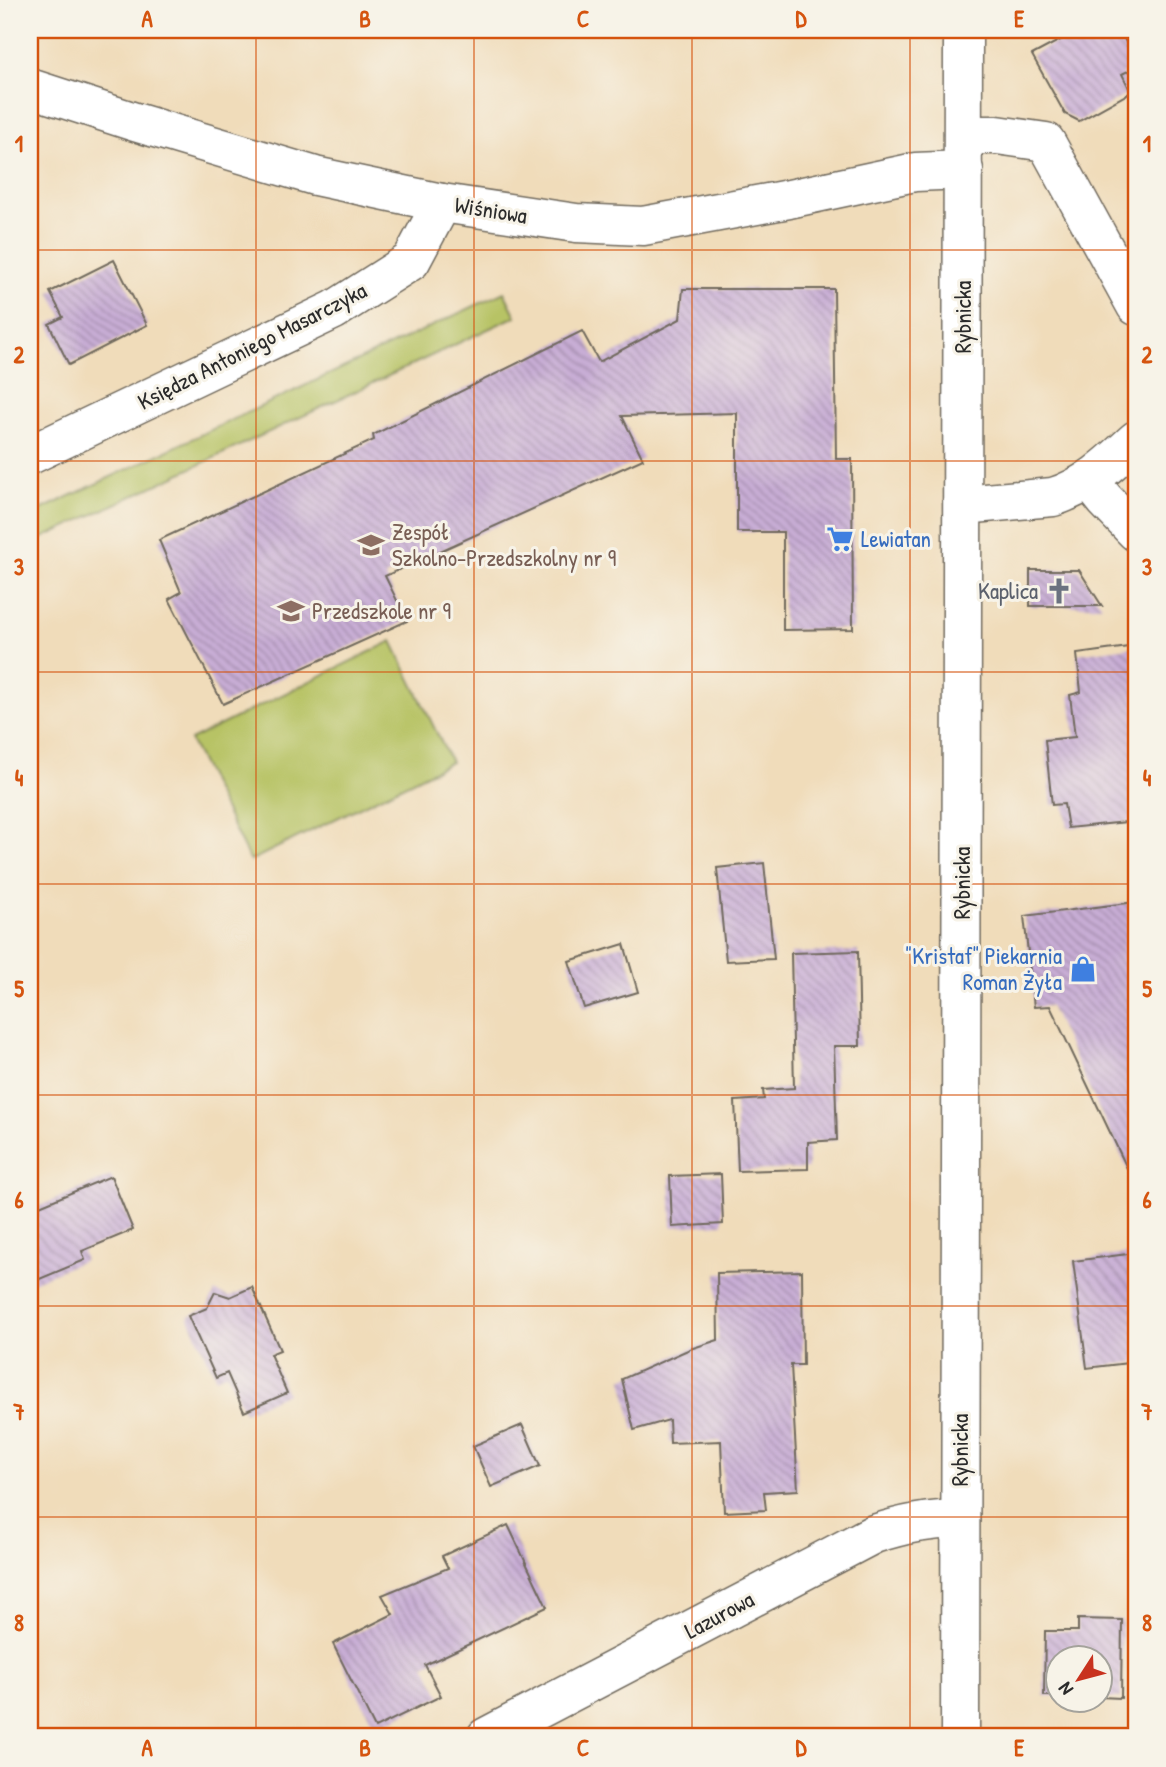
<svg xmlns="http://www.w3.org/2000/svg" width="1166" height="1767" viewBox="0 0 1166 1767" font-family="'Patrick Hand',sans-serif">
	<style>
		.park { fill: #b7c365; stroke: #717748; stroke-width: 2 }
		.building { fill: url(#building-back-hatch) }
		.lines { fill: none; stroke-linecap: round; stroke-linejoin: round }
		.minor-casing { stroke: #70695d; stroke-width: 41 }
		.minor { stroke: #fff; stroke-width: 38 }
		.grid { fill: none; stroke: #d5540f; stroke-width: 2; stroke-opacity: 0.55 }
		.labels { text-anchor: middle; stroke-width: 6; stroke-linejoin: round; paint-order: stroke }
		.street-label { font-size: 23px; fill: #2b2b2b; stroke: #f7f3e8 }
		.education-label { font-size: 23px; fill: #785e54; stroke: #f7f3e8; text-anchor: start }
		.shop-label { font-size: 23px; fill: #366cbe; stroke: #f7f3e8; text-anchor: start }
		.worship-label { font-size: 23px; fill: #5b616d; stroke: #f7f3e8; text-anchor: end }
		.neatline { fill: none; stroke: #d5540f; stroke-width: 2.5 }
		.grid-label { font-size: 23px; text-anchor: middle; font-weight: bold; fill: #d5540f }
	</style>
	<defs>
		<pattern id="building-back-hatch" width="6" height="6" patternUnits="userSpaceOnUse" patternTransform="scale(1.75)"><rect width="6" height="6" fill="#c8add5"/><path d="M-1 5l2 2M0 0l6 6M5-1l2 2" fill="none" stroke="#a38dad"/></pattern>
	</defs>
	<rect width="100%" height="100%" fill="#f7f3e8"/>
	<filter id="ink" filterUnits="userSpaceOnUse"><feTurbulence type="fractalNoise" baseFrequency=".0143" numOctaves="2"/><feDisplacementMap in="SourceGraphic" scale="14" xChannelSelector="R" yChannelSelector="G"/><feConvolveMatrix kernelMatrix="1 2 1 2 8 2 1 2 1" color-interpolation-filters="sRGB"/></filter>
	<filter id="wash" filterUnits="userSpaceOnUse"><feTurbulence type="fractalNoise" baseFrequency=".00686" numOctaves="4" result="noise"/><feDisplacementMap in="SourceGraphic" scale="28" xChannelSelector="R" yChannelSelector="G"/><feGaussianBlur stdDeviation="1.57" result="paint"/><feColorMatrix in="noise" values="0 0 0 0 0 0 0 0 0 0 0 0 0 0 0 0 0 1.4 0 .05"/><feComposite in="paint" operator="in"/></filter>
	<g filter="url(#wash)">
		<rect width="100%" height="100%" fill="#f0dcba"/>
		<g class="park">
			<path d="M504,292L516,316L30,544V515Z"/>
			<path d="M392,641L451,762L250,861L190,740Z"/>
		</g>
		<g id="blocks">
			<g class="building">
				<path d="M1079,30H1120L1136,63V67L1122,74L1131,92L1079,121L1065,114L1032,55Z"/>
				<path d="M114,260L147,325L69,365L49,324L63,317L50,292Z"/>
				<path d="M683,289H834L836,459H852L853,629L783,630V532H737V413L622,416L643,459L385,576L407,621L223,704L169,599L181,592L159,540L374,440L373,435L582,331L599,362L680,319Z"/>
				<path d="M1030,570H1079L1102,606H1030Z"/>
				<path d="M1136,646V821L1068,828L1064,804L1052,805L1045,740L1075,737L1070,695L1081,692L1077,654Z"/>
				<path d="M764,863L774,959L726,961L717,868Z"/>
				<path d="M1136,902V1187L1050,1006L1034,1007L1024,916Z"/>
				<path d="M624,944L638,992L584,1008L569,961Z"/>
				<path d="M858,951L860,1046H834L837,1140L808,1142V1169L738,1171L735,1101L764,1099L763,1090L794,1088L791,953Z"/>
				<path d="M721,1174L723,1224L672,1227L670,1176Z"/>
				<path d="M111,1176L133,1230L82,1251L85,1260L30,1283V1210Z"/>
				<path d="M1136,1253V1362L1087,1368L1073,1261Z"/>
				<path d="M802,1271L803,1365H791L798,1490L764,1492L766,1510L724,1512L721,1441L670,1443L669,1420L634,1430L622,1379L690,1349L718,1340L717,1273Z"/>
				<path d="M252,1287L280,1350L270,1354L287,1393L244,1412L227,1373L216,1378L188,1316L207,1308L215,1292L230,1297Z"/>
				<path d="M522,1425L540,1466L491,1487L473,1446Z"/>
				<path d="M508,1525L547,1607L425,1665L441,1696L375,1728L333,1644L393,1614L382,1595L448,1568L442,1556Z"/>
				<path d="M1078,1619L1122,1620L1121,1698L1100,1697V1658H1058V1696H1044L1045,1631H1078Z"/>
			</g>
		</g>
	</g>
	<g filter="url(#ink)">
		<use href="#blocks" fill-opacity="0" stroke="#70695d" stroke-width="2"/>
		<g class="lines">
			<g class="minor-casing">
				<g id="minor">
					<path d="M30,88L135,122L315,176L442,203L576,223L643,226L789,199L915,172L964,170"/>
					<path d="M964,135H997L1046,142L1136,306"/>
					<path d="M30,455L334,310L411,261L442,203"/>
					<path d="M1089,480L1105,500L1136,532"/>
					<path d="M963,505L1053,497C1086,487 1111,463 1136,440"/>
					<path d="M486,1737L874,1534C905,1524 927,1520 960,1519"/>
					<path d="M960,1737L963,30"/>
				</g>
			</g>
			<use href="#minor" class="minor"/>
		</g>
	</g>
	<path class="grid" d="M256,30V1737M474,30V1737M692,30V1737M910,30V1737M30,250H1136M30,461H1136M30,672H1136M30,884H1136M30,1095H1136M30,1306H1136M30,1517H1136"/>
	<defs>
		<g id="supermarket-bare" transform="scale(2.1)"><path d="M-6-5.5h2.5l.6 2H6L4.5 2H-2.5L-4.4-4H-6ZM-1.5 3.2a1.3 1.3 0 1 0 .1 0ZM3 3.2a1.3 1.3 0 1 0 .1 0Z" fill="#3f7fe0" stroke="#f7f3e8" stroke-width="2.5" paint-order="stroke"/></g>
		<g id="school-bare" transform="scale(2.1)"><path d="M0-5L7-2L0 1L-7-2ZM-4 1L0 2.5L4 1V4Q0 6-4 4Z" fill="#8d6e63" stroke="#f7f3e8" stroke-width="2.5" paint-order="stroke"/></g>
		<g id="church-bare" transform="scale(2.1)"><path d="M-1.2-6h2.4v3.5h3.3v2.4h-3.3V6h-2.4V-.1h-3.3v-2.4h3.3Z" fill="#6b7280" stroke="#f7f3e8" stroke-width="2.5" paint-order="stroke"/></g>
		<g id="shop-bare" transform="scale(2.1)"><path d="M-5-2.5h2.3a2.7 3.5 0 0 1 5.4 0H5L5.5 6h-11ZM-1.5-2.5h3a1.5 2.3 0 0 0-3 0Z" fill="#3f7fe0" stroke="#f7f3e8" stroke-width="2.5" paint-order="stroke"/></g>
	</defs>
	<g fill-rule="evenodd">
		<use href="#supermarket-bare" x="840" y="539"/>
		<use href="#school-bare" x="371" y="545"/>
		<use href="#church-bare" x="1059" y="591"/>
		<use href="#school-bare" x="291" y="611"/>
		<use href="#shop-bare" x="1083" y="969"/>
	</g>
	<g class="labels">
		<g class="street-label">
			<text transform="translate(491 210) rotate(9)" y="8">Wiśniowa</text>
			<text transform="translate(963 317) rotate(-90)" y="8">Rybnicka</text>
			<text transform="translate(252 346) rotate(-27)" y="8">Księdza Antoniego Masarczyka</text>
			<text transform="translate(962 883) rotate(-90)" y="8">Rybnicka</text>
			<text transform="translate(960 1450) rotate(-90)" y="8">Rybnicka</text>
			<text transform="translate(719 1615) rotate(-28)" y="8">Lazurowa</text>
		</g>
		<g class="education-label">
			<text x="392" y="540">Zespół<tspan x="392" dy="26">Szkolno-Przedszkolny nr 9</tspan></text>
			<text x="312" y="619">Przedszkole nr 9</text>
		</g>
		<g class="shop-label">
			<text x="861" y="547">Lewiatan</text>
			<text x="1062" y="964" text-anchor="end">"Kristaf" Piekarnia<tspan x="1062" dy="26">Roman Żyła</tspan></text>
		</g>
		<g class="worship-label">
			<text x="1038" y="599">Kaplica</text>
		</g>
	</g>
	<rect width="1166" height="1767" fill="none" stroke="#f7f3e8" stroke-width="77"/>
	<g transform="translate(1079 1679) rotate(234)"><circle r="33" fill="#f7f3e8" stroke="#a5a39c" stroke-width="2"/>
	<path d="M0-5L12 26L0 18L-12 26Z" fill="#c8321e"/>
	<text y="-10" font-size="19" font-weight="bold" text-anchor="middle" fill="#2b2b2b">N</text>
	</g>
	<rect x="38" y="38" width="1090" height="1690" class="neatline"/>
	<g class="grid-label">
		<text x="147" y="27">A</text>
		<text x="365" y="27">B</text>
		<text x="583" y="27">C</text>
		<text x="801" y="27">D</text>
		<text x="1019" y="27">E</text>
		<text x="19" y="152">1</text>
		<text x="1147" y="152">1</text>
		<text x="19" y="363">2</text>
		<text x="1147" y="363">2</text>
		<text x="19" y="575">3</text>
		<text x="1147" y="575">3</text>
		<text x="19" y="786">4</text>
		<text x="1147" y="786">4</text>
		<text x="19" y="997">5</text>
		<text x="1147" y="997">5</text>
		<text x="19" y="1208">6</text>
		<text x="1147" y="1208">6</text>
		<text x="19" y="1420">7</text>
		<text x="1147" y="1420">7</text>
		<text x="19" y="1631">8</text>
		<text x="1147" y="1631">8</text>
		<text x="147" y="1756">A</text>
		<text x="365" y="1756">B</text>
		<text x="583" y="1756">C</text>
		<text x="801" y="1756">D</text>
		<text x="1019" y="1756">E</text>
	</g>
</svg>
